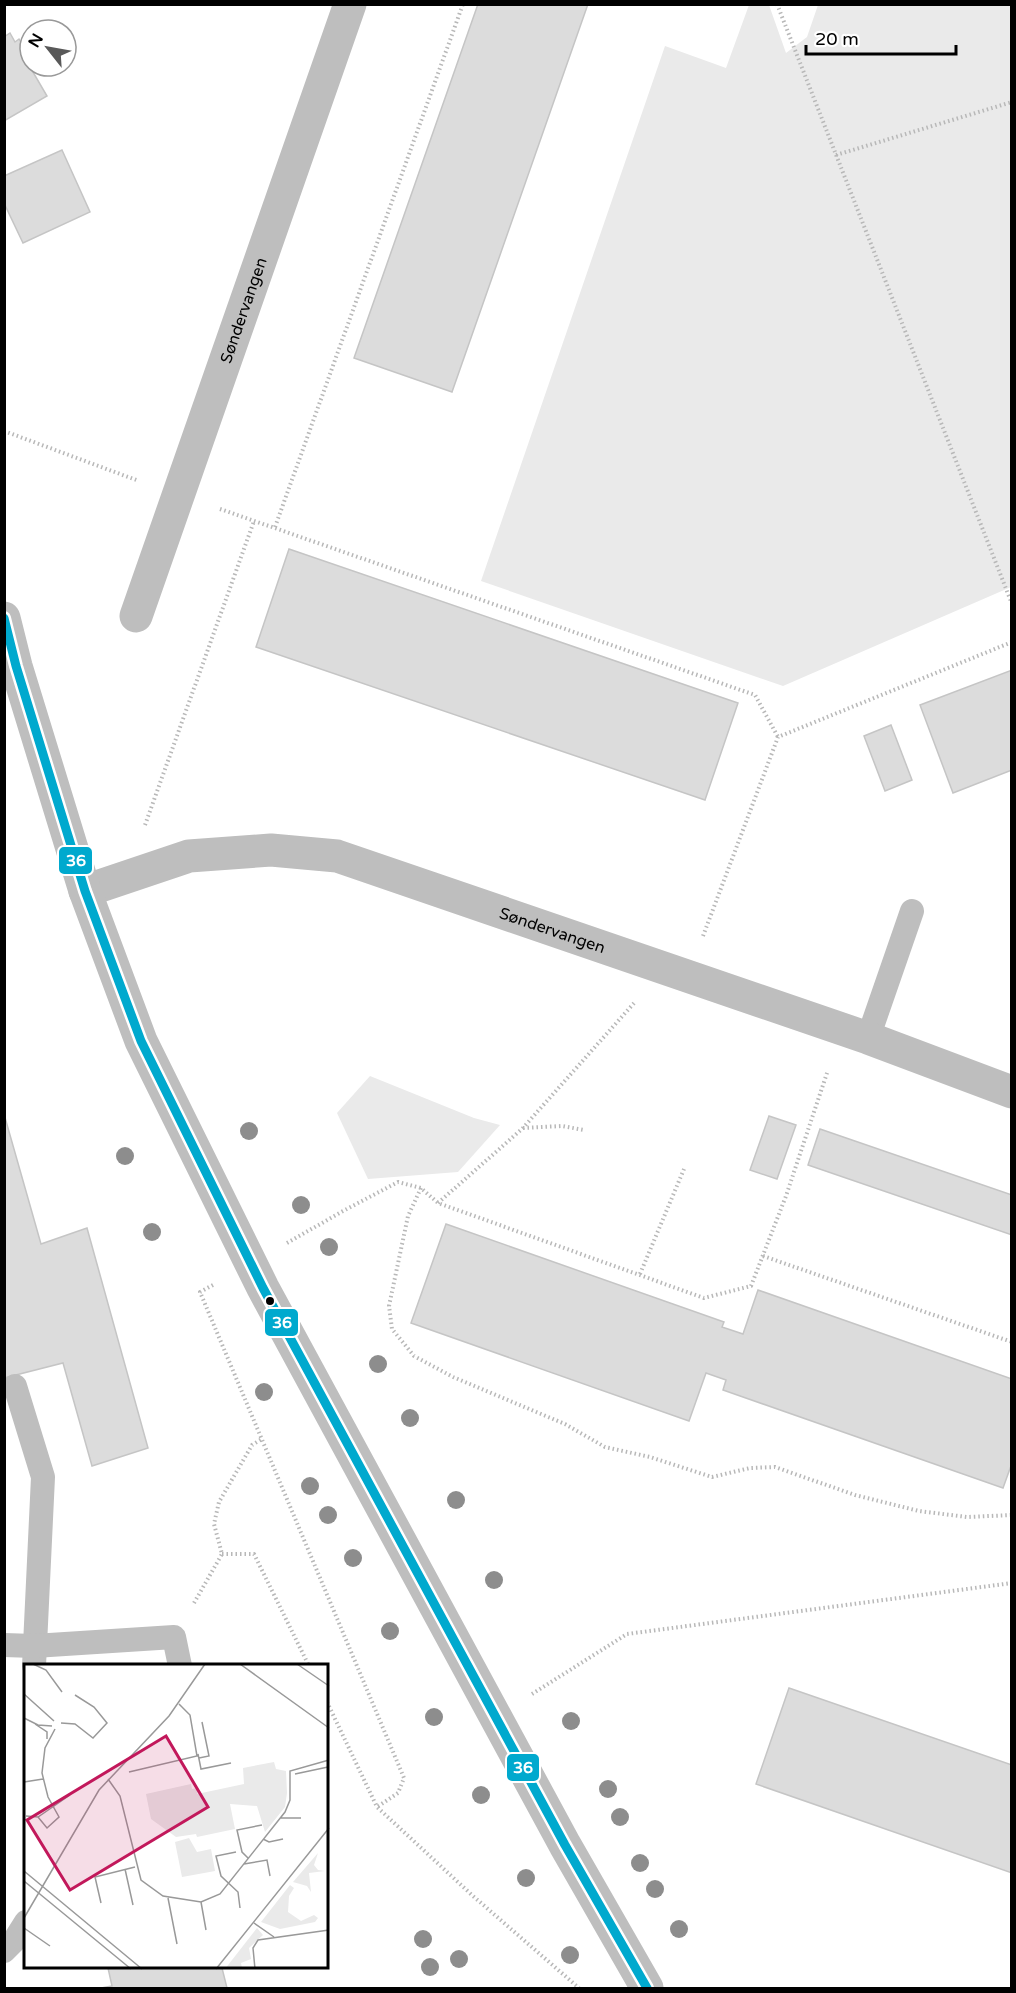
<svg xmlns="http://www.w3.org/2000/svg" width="1016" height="1993" viewBox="0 0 1016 1993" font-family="'Varela Round',sans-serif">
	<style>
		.green { fill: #eaeaea }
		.building { fill: #dcdcdc; stroke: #c5c5c5; stroke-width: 1.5 }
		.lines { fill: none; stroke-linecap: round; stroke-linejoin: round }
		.path { stroke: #b8b8b8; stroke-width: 4; stroke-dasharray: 1.5 3; stroke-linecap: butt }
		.service { stroke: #bebebe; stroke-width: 24 }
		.minor { stroke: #bebebe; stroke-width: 33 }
		.tertiary { stroke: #bebebe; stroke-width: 33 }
		.bus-1-casing { stroke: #fff; stroke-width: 14 }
		.bus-1 { stroke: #00a9ce; stroke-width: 9 }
		.tree { fill: #8d8d8d }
		.bus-dot { fill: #000; stroke: #fff; stroke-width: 2 }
		.labels { text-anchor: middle; stroke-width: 4.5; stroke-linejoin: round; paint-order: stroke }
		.street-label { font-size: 16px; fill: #000; stroke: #fff }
		.inset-road { fill: none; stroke: #999; stroke-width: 1.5 }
		.view { fill: #c2185b; fill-opacity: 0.15; stroke: #c2185b; stroke-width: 3 }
		.inset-edge { fill: none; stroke: #000; stroke-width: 3 }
		.line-badge { stroke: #fff; stroke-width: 2 }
		.badge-label { font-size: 16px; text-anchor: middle; font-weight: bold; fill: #fff }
	</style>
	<rect width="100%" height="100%" fill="#fff"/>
	<g class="green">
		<path d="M749,5H769L786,53L807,37L818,5H1011V587L783,686L481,581L665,46L726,68Z"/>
		<path d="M370,1076L474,1118L500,1125L458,1172L368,1179L337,1113Z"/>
	</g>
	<g class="building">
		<path d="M478,4H588L452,392L354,358Z"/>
		<path d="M10,33L15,42L19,39L27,53L23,55L47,96L4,121V37Z"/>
		<path d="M62,150L90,212L23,243L4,203V176Z"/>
		<path d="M289,549L738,703L705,800L256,647Z"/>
		<path d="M1012,670V770L953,793L920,705Z"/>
		<path d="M891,725L912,780L885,791L864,736Z"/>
		<path d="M4,1114L41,1244L87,1228L148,1448L92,1466L63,1363L4,1378Z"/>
		<path d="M769,1116L796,1125L777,1179L750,1170Z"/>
		<path d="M820,1129L1012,1195V1235L808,1165Z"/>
		<path d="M446,1224L724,1322L722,1327L743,1334L758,1290L1012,1379V1463L1003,1488L723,1390L726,1380L706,1373L689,1421L411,1323Z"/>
		<path d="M789,1688L1012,1765V1873L756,1784Z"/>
		<path d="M108,1968H222L227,1988H101L112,1986Z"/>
	</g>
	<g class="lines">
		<g class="path">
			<path d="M777,4L1012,604"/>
			<path d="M836,155L1012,102"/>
			<path d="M4,431L139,481"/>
			<path d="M220,509L755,695L778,737"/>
			<path d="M275,527L463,4"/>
			<path d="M145,825L254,521"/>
			<path d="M703,936L778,737L1012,642"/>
			<path d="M523,1128L562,1126L584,1130"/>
			<path d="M421,1188L408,1216L389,1306L392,1329L414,1356L453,1377L565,1424L605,1447L650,1457L712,1477L750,1468L775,1467L855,1495L919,1511L967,1517L1012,1515"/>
			<path d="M438,1203L522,1129L635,1002"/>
			<path d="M287,1243L343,1211L398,1182L421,1188L438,1203L704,1298L751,1286L786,1196L828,1070"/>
			<path d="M763,1256L1012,1342"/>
			<path d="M640,1274L684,1169"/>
			<path d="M213,1285L200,1292L404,1778L398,1793L377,1807"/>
			<path d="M222,1554H254L309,1666"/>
			<path d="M194,1603L222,1554L214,1524L219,1502L252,1445L262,1439"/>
			<path d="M532,1694L627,1634L1012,1583"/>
			<path d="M327,1702L377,1807L473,1896L579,1988"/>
		</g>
		<g class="service">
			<path d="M868,1038L912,911"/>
			<path d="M15,1386L43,1477L34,1666"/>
			<path d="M4,1645L34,1646L174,1637L180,1666"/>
			<path d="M4,1951L14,1941L26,1922"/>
		</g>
		<g class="minor">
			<path id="s1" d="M136,616L350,4"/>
			<path id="s2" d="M85,891L189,856L271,850L337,856L868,1038L1012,1092"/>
		</g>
		<path class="tertiary" d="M4,618L16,666L85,891L141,1041L263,1288L565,1845L647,1988"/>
		<g class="bus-1-casing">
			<path id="bus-1" d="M4,618L16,666L85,891L141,1041L263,1288L565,1845L647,1988"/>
		</g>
		<use href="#bus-1" class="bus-1"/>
	</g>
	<g class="tree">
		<circle cx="249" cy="1131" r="9"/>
		<circle cx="125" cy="1156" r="9"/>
		<circle cx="301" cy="1205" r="9"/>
		<circle cx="152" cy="1232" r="9"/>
		<circle cx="329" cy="1247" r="9"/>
		<circle cx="378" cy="1364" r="9"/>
		<circle cx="264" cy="1392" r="9"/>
		<circle cx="410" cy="1418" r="9"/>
		<circle cx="310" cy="1486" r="9"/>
		<circle cx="456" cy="1500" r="9"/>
		<circle cx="328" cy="1515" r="9"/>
		<circle cx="353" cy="1558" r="9"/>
		<circle cx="494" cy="1580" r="9"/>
		<circle cx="390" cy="1631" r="9"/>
		<circle cx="434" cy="1717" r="9"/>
		<circle cx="571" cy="1721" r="9"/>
		<circle cx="608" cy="1789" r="9"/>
		<circle cx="481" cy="1795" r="9"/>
		<circle cx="620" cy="1817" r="9"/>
		<circle cx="640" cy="1863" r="9"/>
		<circle cx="526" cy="1878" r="9"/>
		<circle cx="655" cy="1889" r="9"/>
		<circle cx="679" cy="1929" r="9"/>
		<circle cx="423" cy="1939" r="9"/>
		<circle cx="570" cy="1955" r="9"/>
		<circle cx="459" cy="1959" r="9"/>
		<circle cx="430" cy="1967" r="9"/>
	</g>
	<circle class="bus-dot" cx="270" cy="1301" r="5"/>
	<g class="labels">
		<g class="street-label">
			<text dy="6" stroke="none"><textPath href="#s1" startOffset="324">Søndervangen</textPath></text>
			<text dy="6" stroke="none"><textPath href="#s2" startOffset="486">Søndervangen</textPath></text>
		</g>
	</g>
	<g transform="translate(24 1664)">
		<rect width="304" height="304" fill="#fff"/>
		<path d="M250,98L252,105L262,107L263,129L261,143L241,168L233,142L206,140L211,165L173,173L172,170L152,173L127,155L122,130L167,120L168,125L174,124L173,130L220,120L219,104ZM165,174L173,188L187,185L191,207L158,213L151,178ZM294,189L290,201L294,206L301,207L285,209L287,228L283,222L269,218ZM266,221L270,224L265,232L264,248L277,257L290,251L294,254L291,258L256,265L237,258ZM233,264L239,271L225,284L227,295L217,299L218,304L201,305Z" fill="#eaeaea"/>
		<path class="inset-road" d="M9,0L22,6L38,28M216,0L305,64M273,0L305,22M0,30L30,57M0,54L14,61L28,62M37,59L51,60L69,74L83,59L70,43L51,31M11,60L23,68V75M174,90L177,105L207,99M175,94L185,92L178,58M105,108L173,92L166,51L155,40M271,110L304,103M84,115L96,132L117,216L139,232L177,238L196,230L261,148L266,136V107L305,96M0,118L19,115M2,152L14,153L46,131M14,153L23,164L35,153L24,133L18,109L21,84L31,65M256,154H277M239,175L245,178L259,175M212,188L192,192L197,212L214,228L216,244M224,194L218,188L213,166L238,161M220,200L243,196L246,212M101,205L109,241M0,207L118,305M0,217L107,305M144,234L153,280M177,238L182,266M77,239L71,213L111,203M0,254L75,126L145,52L181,0M230,259L250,273M0,264L26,282M192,305L305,164M231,305L229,284L234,276L305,266"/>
		<path class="view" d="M142,72L184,143L46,226L3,156Z"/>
		<rect width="304" height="304" class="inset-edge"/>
	</g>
	<g class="line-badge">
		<rect x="58" y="846" width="35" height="29" rx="6" fill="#00a9ce"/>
		<rect x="264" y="1308" width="35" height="29" rx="6" fill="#00a9ce"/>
		<rect x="506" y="1753" width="34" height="29" rx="6" fill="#00a9ce"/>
	</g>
	<g class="badge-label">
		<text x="76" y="866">36</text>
		<text x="282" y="1328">36</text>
		<text x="523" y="1773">36</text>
	</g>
	<rect width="1016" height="1993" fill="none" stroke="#000000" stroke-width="12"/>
	<g transform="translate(48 48) rotate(301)"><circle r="28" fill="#ffffff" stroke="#999999" stroke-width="1.5"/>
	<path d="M0-4.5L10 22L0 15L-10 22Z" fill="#595959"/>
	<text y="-9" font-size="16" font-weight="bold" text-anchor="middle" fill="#000000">N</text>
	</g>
	<path d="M806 45v9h150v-9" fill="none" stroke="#000000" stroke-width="3"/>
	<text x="815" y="45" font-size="18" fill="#000000" stroke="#ffffff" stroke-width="4.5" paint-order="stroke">20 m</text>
</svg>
